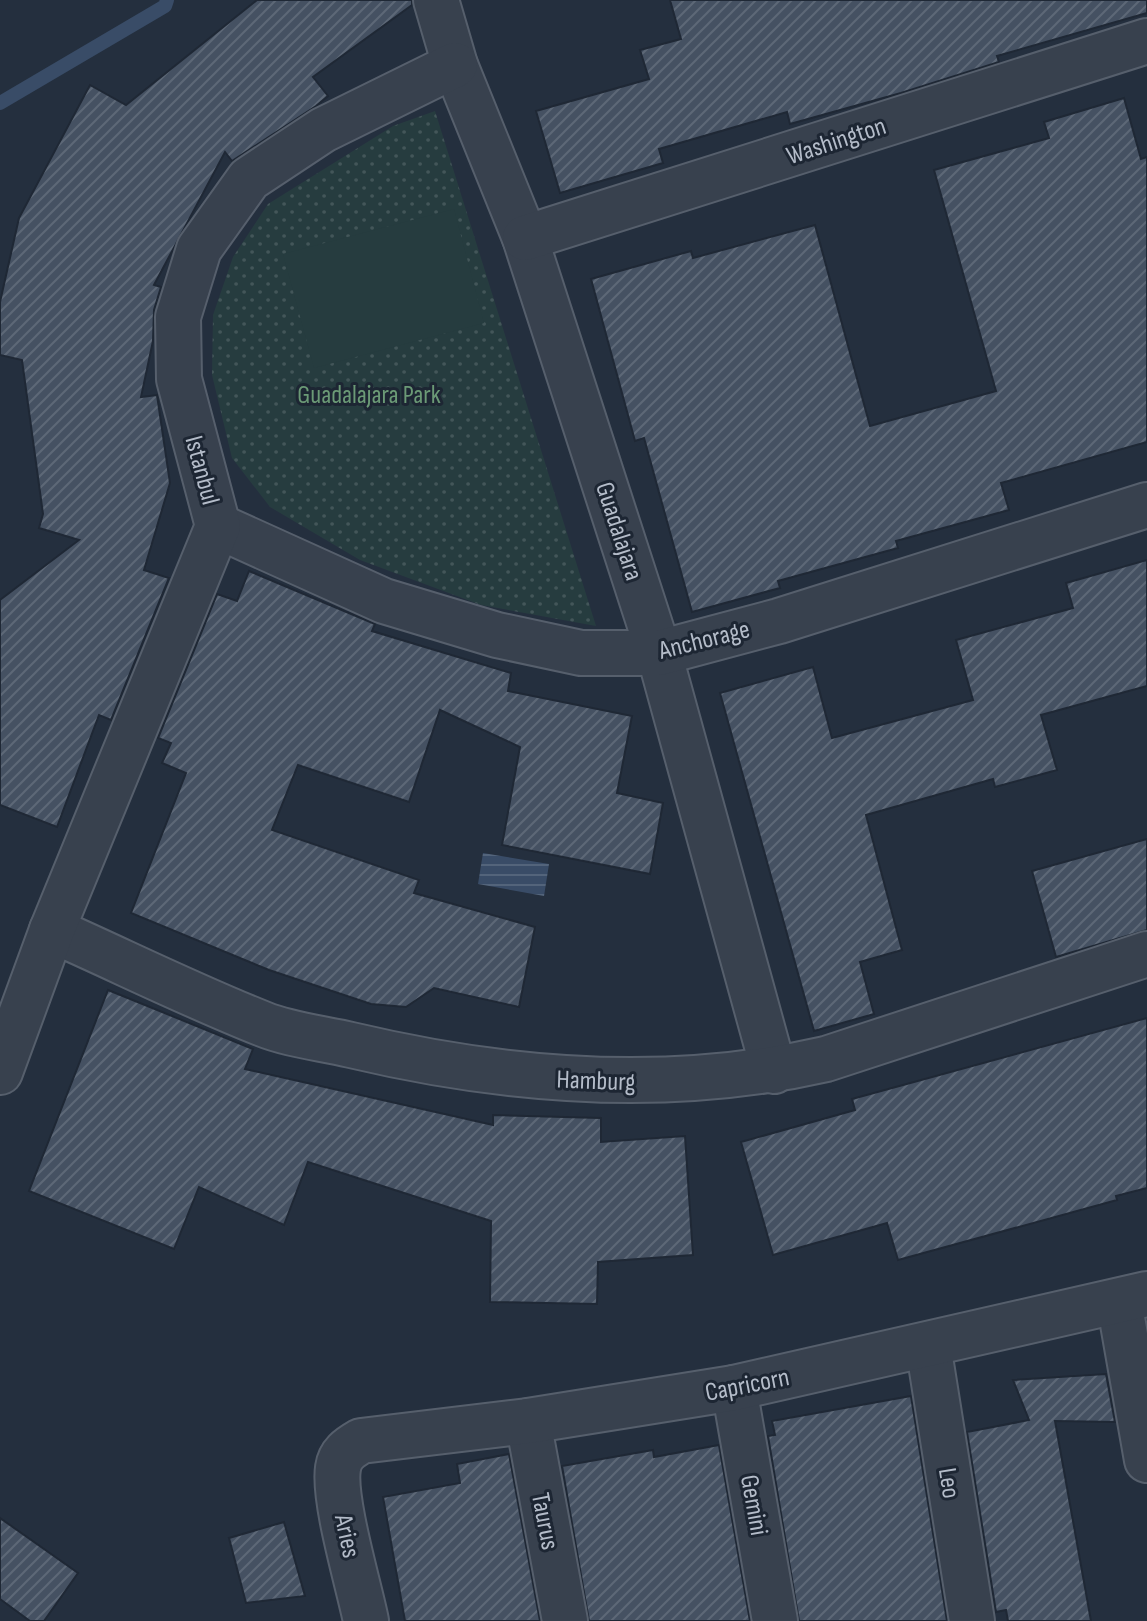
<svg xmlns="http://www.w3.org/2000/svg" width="1147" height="1621" viewBox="0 0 1147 1621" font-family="'Sofia Sans Condensed',sans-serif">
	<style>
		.park { fill: url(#park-dots) }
		.pitch { fill: #263c3f }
		.water { fill: url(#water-rules) }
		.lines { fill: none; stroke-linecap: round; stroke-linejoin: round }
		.stream { stroke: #394c67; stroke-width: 14 }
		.building { fill: url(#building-hatch); stroke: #1f2835; stroke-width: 2 }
		.minor-casing { stroke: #565f6c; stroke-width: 48 }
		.minor { stroke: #38414e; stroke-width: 44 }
		.labels { text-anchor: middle; stroke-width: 6; stroke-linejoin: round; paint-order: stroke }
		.street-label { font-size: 26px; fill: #b4bcc9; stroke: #1d2633 }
		.park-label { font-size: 26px; fill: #6b9a76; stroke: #1d2633 }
	</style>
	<defs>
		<pattern id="park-dots" width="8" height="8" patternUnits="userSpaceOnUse" patternTransform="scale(2)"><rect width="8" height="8" fill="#263c3f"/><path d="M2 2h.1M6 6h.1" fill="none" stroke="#435659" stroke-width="1.8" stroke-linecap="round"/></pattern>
		<pattern id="water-rules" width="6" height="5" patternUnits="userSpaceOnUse" patternTransform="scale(2)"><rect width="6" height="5" fill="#394c67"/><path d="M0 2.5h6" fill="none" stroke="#53647b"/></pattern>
		<pattern id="building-hatch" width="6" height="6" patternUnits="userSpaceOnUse" patternTransform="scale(2)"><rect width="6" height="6" fill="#455162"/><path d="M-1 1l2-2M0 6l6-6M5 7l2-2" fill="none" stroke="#5d6877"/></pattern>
	</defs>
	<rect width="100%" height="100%" fill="#242f3e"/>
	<path class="park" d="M435,111L596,626L481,605L360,560L270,507L232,458L212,375L213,315L233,257L268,204L393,126Z"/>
	<path class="pitch" d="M454,209L484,323L314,368L283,254Z"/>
	<path class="water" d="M483,853L549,864L544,896L478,884Z"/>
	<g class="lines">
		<path class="stream" d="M0,103L165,6L167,0"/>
	</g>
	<g class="building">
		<path d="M257,0H412V5L313,77L328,96L316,106L232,161L225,152L154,285L161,287L154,310L153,341L141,397L157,395L170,483L144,570L169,578L111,720L99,715L57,827L0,805V600L79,540L39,528L43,514L22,360L0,355V302L19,218L90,85L126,105Z"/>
		<path d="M670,0H1147V13L997,56L999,62L901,93L790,124L787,112L659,149L663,163L560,193L536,111L649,79L640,50L681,39Z"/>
		<path d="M1124,98L1141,159L1147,157V442L1001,483L1009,510L896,541L898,548L778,581L780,588L692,612L644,438L635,441L591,279L691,251L693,258L815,225L870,426L996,391L934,170L1049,138L1044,122Z"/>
		<path d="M1147,560V686L1041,715L1057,770L995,787L993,779L866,815L902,950L860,962L874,1014L814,1031L720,693L813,667L832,738L973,700L956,640L1073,608L1066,583Z"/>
		<path d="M249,571L375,624L372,631L511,673L508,691L632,716L617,793L663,803L650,874L502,845L520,747L440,710L409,802L298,765L272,830L419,880L414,893L535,927L519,1007L434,988L406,1007L371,1004L269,970L131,913L186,773L162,763L171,743L158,738L217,594L237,601Z"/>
		<path d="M1147,839V930L1056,957L1032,871Z"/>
		<path d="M108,990L253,1049L245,1069L493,1125V1115L601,1118V1142L685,1136L693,1255L598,1262L597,1304L490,1302L491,1221L308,1162L284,1225L199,1187L174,1249L29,1191Z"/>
		<path d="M1147,1018V1188L1116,1196L1117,1200L898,1260L887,1223L773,1255L741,1142L855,1110L852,1099Z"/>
		<path d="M1106,1374L1115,1422L1055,1421L1091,1621H1008L1006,1610L996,1612L967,1432L1029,1420L1013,1380Z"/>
		<path d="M911,1396L947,1621H799L768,1436L775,1435L772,1421Z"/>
		<path d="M719,1445L750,1621H589L562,1466L653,1450L654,1457Z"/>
		<path d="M509,1454L540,1621H405L383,1497L460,1483L457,1464Z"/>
		<path d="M0,1518L78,1573L44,1621H30L0,1599Z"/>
		<path d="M284,1522L305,1596L246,1603L229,1538Z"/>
	</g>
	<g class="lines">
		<g class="minor-casing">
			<g id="minor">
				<path d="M436,0L455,65L525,238L659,653L774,1071"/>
				<path d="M525,238L1147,41"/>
				<path d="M218,526L384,601L497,635L581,653H659L779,621L1147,505"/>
				<path d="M52,930C122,961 192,996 263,1024C290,1035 322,1038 351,1045C507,1082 668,1095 826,1059L1147,954"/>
				<path d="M0,1072L52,930L218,526L179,379L178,317L199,249L249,179L323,130L455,65"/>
				<path d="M1119,1301L1147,1460"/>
				<path d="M928,1345L972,1621"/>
				<path d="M734,1388L775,1621"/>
				<path d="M528,1421L565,1621"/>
				<path d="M366,1621C359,1586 333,1500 338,1468C340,1454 349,1448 361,1441L528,1421L734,1388L1147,1294"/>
			</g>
		</g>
		<use href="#minor" class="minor"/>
	</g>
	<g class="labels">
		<g class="street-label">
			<text transform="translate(836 140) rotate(-18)" y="9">Washington</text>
			<text transform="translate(203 470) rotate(75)" y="9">Istanbul</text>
			<text transform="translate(620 531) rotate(72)" y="9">Guadalajara</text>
			<text transform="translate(704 639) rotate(-14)" y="9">Anchorage</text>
			<text transform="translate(596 1080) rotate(2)" y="9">Hamburg</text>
			<text transform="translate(747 1384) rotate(-11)" y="9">Capricorn</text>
			<text transform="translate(950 1483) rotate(81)" y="9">Leo</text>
			<text transform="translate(755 1505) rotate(80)" y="9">Gemini</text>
			<text transform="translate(546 1521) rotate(79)" y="9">Taurus</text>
			<text transform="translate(348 1536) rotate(78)" y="9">Aries</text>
		</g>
		<g class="park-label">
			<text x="369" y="403">Guadalajara Park</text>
		</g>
	</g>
</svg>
